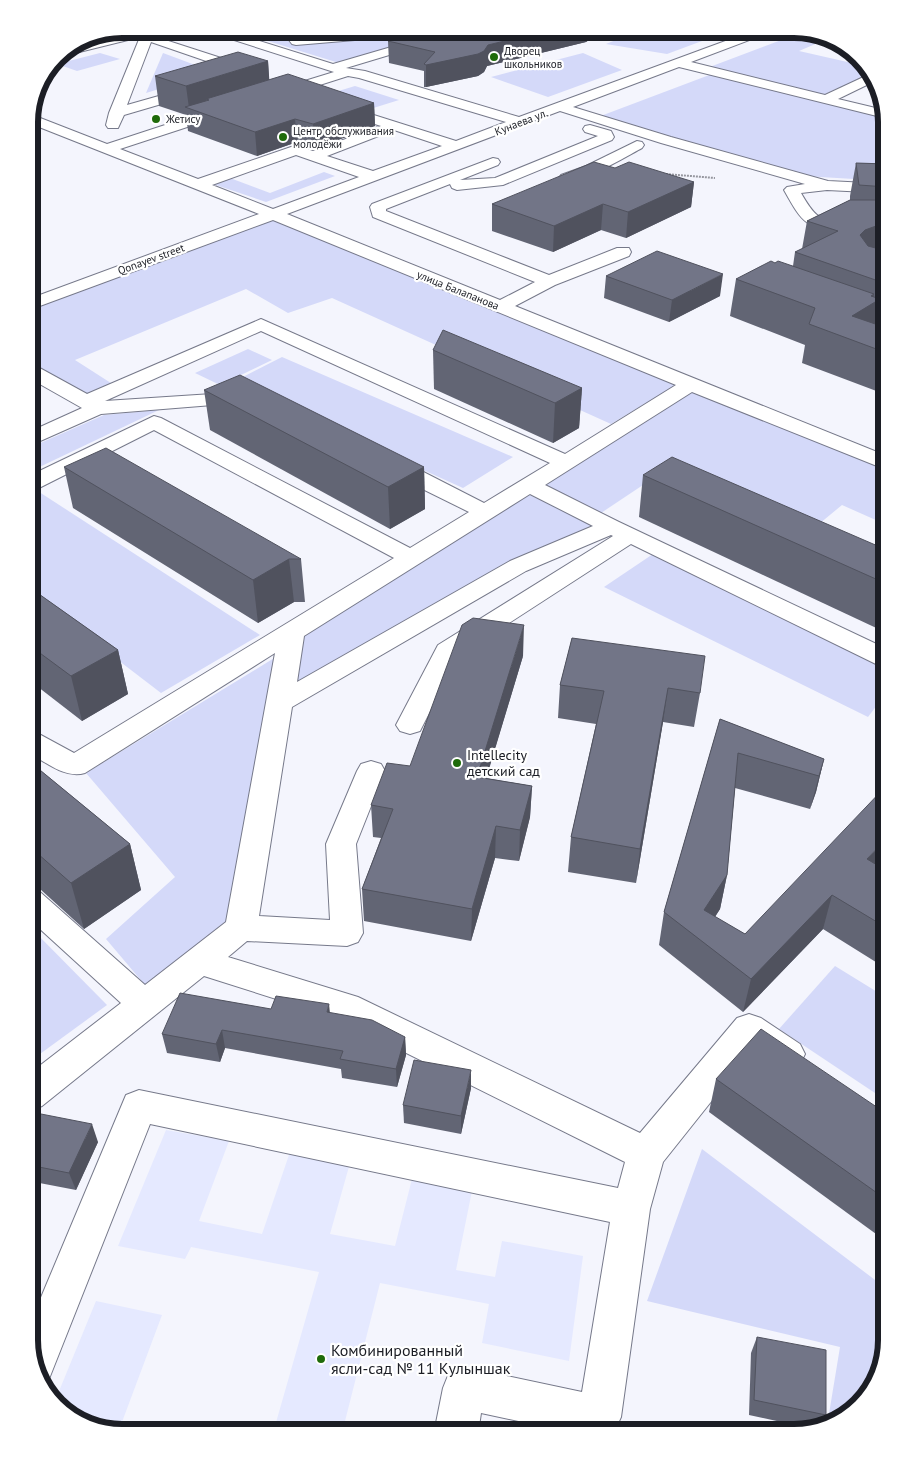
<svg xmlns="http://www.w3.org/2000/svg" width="916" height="1462" viewBox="0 0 916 1462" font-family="'PT Sans',sans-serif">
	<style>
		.built { fill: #e5e9ff }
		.green { fill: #d4d9f9 }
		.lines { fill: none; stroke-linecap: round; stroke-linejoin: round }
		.minor-casing { stroke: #76798a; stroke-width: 2 }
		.path { stroke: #96979f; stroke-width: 2; stroke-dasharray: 2 1; stroke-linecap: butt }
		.minor { fill: #fff; fill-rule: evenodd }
		.wall { fill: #626574 }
		.shaded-wall { fill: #50525e }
		.building { fill: #727587; stroke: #50525e }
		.poi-dot { fill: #1f6b0a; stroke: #fff; stroke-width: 2 }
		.labels { text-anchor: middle; stroke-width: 4.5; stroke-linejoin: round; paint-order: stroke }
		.far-poi-label { font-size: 11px; fill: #1c1e25; stroke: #fff; text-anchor: start }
		.far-street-label { font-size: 11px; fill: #1c1e25; stroke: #fff }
		.poi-label { font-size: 14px; fill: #1c1e25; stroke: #fff; text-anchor: start }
		.near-poi-label { font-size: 16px; fill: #1c1e25; stroke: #fff; text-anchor: start }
		.rim { fill: none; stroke: #1c1e25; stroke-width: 6 }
	</style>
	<rect width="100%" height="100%" fill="#f4f5fd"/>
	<g class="built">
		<path d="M166,1130L229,1141L199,1221L262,1234L290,1152L350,1163L330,1234L395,1246L413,1175L473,1186L456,1270L495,1277L502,1241L583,1256L569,1361L482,1343L489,1304L380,1283L342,1433H273L319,1272L191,1247L185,1259L118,1246Z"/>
		<path d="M96,1301L162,1315L119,1430L129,1433H116L70,1418L55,1401Z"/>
	</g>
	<g class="green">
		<path d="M229,29H278L290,43L391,37L418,29H454L339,63Z"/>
		<path d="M643,29H718L729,31L667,54L606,44Z"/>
		<path d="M792,36L820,42L799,51L865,66L872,74L820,96L707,68Z"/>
		<path d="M100,53L120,59L77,71L57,64Z"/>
		<path d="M163,53L214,72L146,93Z"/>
		<path d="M583,53L622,70L548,97L491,77Z"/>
		<path d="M712,74L887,119V181L804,176L598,117Z"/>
		<path d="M355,86L399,100L367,110L322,96Z"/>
		<path d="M324,172L335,176L266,202L213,184L230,178L270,193Z"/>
		<path d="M275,217L678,384L611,424L332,298L288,313L246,289L75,360L114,385L87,397L29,366V308Z"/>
		<path d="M248,349L272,360L220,385L195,373Z"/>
		<path d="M282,357L513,457L463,488L231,383Z"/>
		<path d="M697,389L887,468V525L842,505L802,538L658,475L598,515L543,483Z"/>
		<path d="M159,410L29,472V448L104,415Z"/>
		<path d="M33,488L260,635L161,693L29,592V490Z"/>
		<path d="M525,493L604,528L292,689L298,635Z"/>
		<path d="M656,552L887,670V692L868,717L604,587Z"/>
		<path d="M289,649L227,925L145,985L106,939L175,877L86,773Z"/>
		<path d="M29,926L107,1005L29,1062Z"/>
		<path d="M835,966L887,998V1101L779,1029Z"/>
		<path d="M702,1149L887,1289V1341L875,1387L836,1424L827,1426L840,1347L647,1301Z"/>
	</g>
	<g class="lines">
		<g class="minor-casing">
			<g id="minor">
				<path d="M144,29H156L153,36L252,68L254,71L248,75L244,74L151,42L127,105L194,86L200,90L199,93L124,115L118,128H108L106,125L109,113L140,37L55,58L66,49Z"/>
				<path d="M204,29H221L333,64L453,29H471L469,31L346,68L365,71L519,117L758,29H775L773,31L691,62L825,95L870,74H872L877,80L838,99L884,110L885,118L679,67L573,107L671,137L828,181L887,184V193L827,190L801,193C820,226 820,215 852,223L854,226L852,229L846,231C806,229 803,224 784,190L787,187L805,184L661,143L560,111L287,214L500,300L535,282L373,217L370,207L372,204L493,158L498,159L500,162L498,165L460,180L495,178L598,136L585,132L583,129L585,126L590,125L611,131L614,137L612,140L503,185L457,190L452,188L450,184L386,209V211L549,275L617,248H629L631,252L629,256L555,285L515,306L887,456V470L692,392L545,485L619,522L887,649V667L878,665L631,544L458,656L420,731L410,734L400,731L396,725L438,645L613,536L611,535L526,571L292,707L259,916L330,920L326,844L357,771L361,764L371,761L381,764L385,771L356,844L363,933L358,942L347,946L247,941L228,957L358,997L640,1133L737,1018L749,1014L761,1018L800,1044L805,1054L800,1064L788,1069L776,1064L753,1049L663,1162L650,1209L621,1417L614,1432L612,1433H574L481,1413L478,1433H434L443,1388L449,1373L464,1367L582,1392L610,1222L150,1124L49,1379L38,1382L29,1340V1326L126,1095L139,1090L618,1188L625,1162L336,1018L204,976L42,1106L29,1111V1074L121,1003L29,919V888L40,892L145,985L226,922L275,653L85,773C65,779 46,762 29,753V732L39,734L74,753L394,558L154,430L37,489L29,491V476L154,416L161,418L410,548L469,512L384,470L381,465L384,460L392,459L400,460L484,503L550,463L261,331L105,401L243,392L250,394L253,398L250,402L101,414L29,446V432L82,408L29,378V364L36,366L87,394L261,319L565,454L676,385L273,220L29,310V299L259,214L29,123L30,114L107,144L217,108H227L229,111L227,114L120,149L198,179L291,147L296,146L313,151L381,126L334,111L332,108L334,105L339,104L456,141L506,122L359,78L348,76L282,97H272L271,94L272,91L334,72L206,31ZM394,130L442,146L373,171L327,156ZM296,155L359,177L273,209L212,185ZM530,494L593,526L510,561L297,682L304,636Z"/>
				<path d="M280,29H292L299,37L413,29L411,31L390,37L296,45L292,44Z"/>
				<path d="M637,141L642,142L644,145L642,148C625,157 578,186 561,181L559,178L561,175L586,166Z"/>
			</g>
		</g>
		<path class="path" d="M666,174L715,178"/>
		<use href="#minor" class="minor"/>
	</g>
	<g class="wall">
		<path d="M156,29H197L194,38L177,39L157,32Z"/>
		<path d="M244,29H280L279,31L260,32Z"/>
		<path d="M432,29H610L599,33L586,42L487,66L484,72L478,76L426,87H424V71L389,63L388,41Z"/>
		<path d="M268,61L269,80L374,103L375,126L314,149L297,142L257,156L188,131L186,115L159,106L155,76Z"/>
		<path d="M856,163L887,164V319L882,322L876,320L875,324L887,328V395L802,363L805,345L730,316L736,279L775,263L793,266L795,252L802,249L807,221L850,200V196Z"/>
		<path d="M615,168L694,182L691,207L626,238L601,230L553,252L492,231V204Z"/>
		<path d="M606,276L720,296L669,322L604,298Z"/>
		<path d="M433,350L582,388L579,428L553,443L434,389Z"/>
		<path d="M204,390L424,467L425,509L390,529L210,430Z"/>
		<path d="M64,467L301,559L305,602H294L258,623L73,508Z"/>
		<path d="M643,475L887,550V633L639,517Z"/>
		<path d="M29,587L118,650L128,694L82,721L29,680Z"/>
		<path d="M572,638L700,693L694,727L663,722L636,883L568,872L571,837L596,724L558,718L560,685Z"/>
		<path d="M523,656L486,778L532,786L530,817L519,861L495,858L471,941L364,921L362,889L381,838L373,837L371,805Z"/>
		<path d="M720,719L824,759L816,792L810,809L735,788L727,875L720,909L715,917L745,934L881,867L887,871V969L823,929L743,1012L659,945L664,912Z"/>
		<path d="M29,761L130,844L141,890L84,929L29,879Z"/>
		<path d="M271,1009L330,1013L405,1037L406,1055L397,1087L342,1078L341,1069L225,1048L220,1062L167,1053L162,1034Z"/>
		<path d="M716,1079L887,1114V1242L709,1112Z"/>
		<path d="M471,1088L461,1134L404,1123L403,1105Z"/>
		<path d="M29,1127L98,1142L76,1190L29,1181Z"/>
		<path d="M757,1337L826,1415L820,1427L813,1429L749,1415L751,1353Z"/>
	</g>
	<g class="shaded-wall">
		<path d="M176,29H197L194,38L177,39Z"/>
		<path d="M260,29H280L279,31L260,32Z"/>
		<path d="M554,29H610L599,33L586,42L487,66L484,72L478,76L426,87V65L488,45Z"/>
		<path d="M268,61L270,90L209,100L206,99L208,110L189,108L186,86Z"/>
		<path d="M374,103L375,126L314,149L313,124Z"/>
		<path d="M295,119L297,142L257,156L255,132Z"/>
		<path d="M694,182L691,207L626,238L628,212Z"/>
		<path d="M603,204L601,230L553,252L554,226Z"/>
		<path d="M887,222V238L883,256L857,265L860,235L865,230Z"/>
		<path d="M723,274L720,296L669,322L672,300Z"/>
		<path d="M874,294L872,304L880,299L872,337L852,316L871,296Z"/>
		<path d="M887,296V319L882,322Z"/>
		<path d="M582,388L579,428L553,443L555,403Z"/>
		<path d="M424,467L425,509L390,529L388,487Z"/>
		<path d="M289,559L294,602L258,623L253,580Z"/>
		<path d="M524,625L523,656L477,809V777Z"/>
		<path d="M118,650L128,694L82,721L71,676Z"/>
		<path d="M668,688L663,722L636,883L640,849Z"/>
		<path d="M824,759L816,792L810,809L819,776Z"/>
		<path d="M532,786L530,817L519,861L520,830Z"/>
		<path d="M496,826L495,858L471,941L472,909Z"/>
		<path d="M887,838V861L857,893L867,859Z"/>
		<path d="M130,844L141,890L84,929L71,883Z"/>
		<path d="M727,875L720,909L700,939L704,910Z"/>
		<path d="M832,895L823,929L743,1012L751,979Z"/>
		<path d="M329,1004L331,1023L327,1012Z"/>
		<path d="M222,1030L225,1048L220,1062L216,1044Z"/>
		<path d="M405,1037L406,1055L397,1087L396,1069Z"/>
		<path d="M471,1070V1088L461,1134V1116Z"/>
		<path d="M92,1124L98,1142L76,1190L69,1173Z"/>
	</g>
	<g class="building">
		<path d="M432,29H554L488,45L484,51L478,54L426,65L424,64L435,52L388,41Z"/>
		<path d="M238,52L268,61L186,86L155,76Z"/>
		<path d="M288,74L374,103L313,124L295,119L255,132L185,107L209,100L206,99Z"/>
		<path d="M594,162L615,168L629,162L694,182L628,212L603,204L554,226L492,204Z"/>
		<path d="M856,163L887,164V187L859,185Z"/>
		<path d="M850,200H887V222L865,230L860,235L868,246L887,251V284L795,252L838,231L807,221Z"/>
		<path d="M657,251L723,274L672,300L606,276Z"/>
		<path d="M771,261L775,263L778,261L874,294L871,296L880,299L852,316L887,328V353L809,324L815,308L736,279Z"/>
		<path d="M443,330L582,388L555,403L433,350Z"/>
		<path d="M240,375L424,467L388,487L204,390Z"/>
		<path d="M106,448L301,559H289L253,580L64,467Z"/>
		<path d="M672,457L887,550V584L643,475Z"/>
		<path d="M29,587L118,650L71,676L29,645Z"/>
		<path d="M473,618L524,625L477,777L532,786L520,830L496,826L472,909L362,889L393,809L371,805L387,763L410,766L462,625Z"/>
		<path d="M572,638L705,656L700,693L668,688L640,849L571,837L604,691L560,685Z"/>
		<path d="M720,719L824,759L819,776L738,753L727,875L704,910L745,934L887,785V838L867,859L887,871V928L832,895L751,979L664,912Z"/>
		<path d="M29,761L130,844L71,883L29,846Z"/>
		<path d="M180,993L271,1009L276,996L329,1004L327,1012L372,1020L405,1037L396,1069L340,1059L343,1051L222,1030L216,1044L162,1034Z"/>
		<path d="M761,1029L887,1114V1200L716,1079Z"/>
		<path d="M414,1060L471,1070L461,1116L403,1105Z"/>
		<path d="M36,1113L92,1124L69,1173L29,1165V1127Z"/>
		<path d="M757,1337L826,1350V1415L754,1400Z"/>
	</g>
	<g class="poi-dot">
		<circle cx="494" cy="57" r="5"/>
		<circle cx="156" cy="119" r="5"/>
		<circle cx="283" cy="137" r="5"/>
		<circle cx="457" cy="763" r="5"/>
		<circle cx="321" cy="1359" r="5"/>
	</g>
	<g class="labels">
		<g class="far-poi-label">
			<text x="504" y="55">Дворец<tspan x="504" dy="13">школьников</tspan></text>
			<text x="166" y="123">Жетису</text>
			<text x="293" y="135">Центр обслуживания<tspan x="293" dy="13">молодёжи</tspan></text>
		</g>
		<g class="far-street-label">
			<text transform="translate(521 122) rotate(-21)" y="4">Кунаева ул.</text>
			<text transform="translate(151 259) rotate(-20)" y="4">Qonayev street</text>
			<text transform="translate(458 290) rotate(22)" y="4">улица Балапанова</text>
		</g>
		<g class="poi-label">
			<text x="467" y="760">Intellecity<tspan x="467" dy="16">детский сад</tspan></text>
		</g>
		<g class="near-poi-label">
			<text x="331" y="1356">Комбинированный<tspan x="331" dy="18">ясли-сад № 11 Кулыншак</tspan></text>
		</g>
	</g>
	<path d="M0 0H916V1462H0ZM122 38H794A84 84 0 0 1 878 122V1340A84 84 0 0 1 794 1424H122A84 84 0 0 1 38 1340V122A84 84 0 0 1 122 38Z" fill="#fff" fill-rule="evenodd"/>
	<path class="rim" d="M122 38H794A84 84 0 0 1 878 122V1340A84 84 0 0 1 794 1424H122A84 84 0 0 1 38 1340V122A84 84 0 0 1 122 38Z"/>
</svg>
